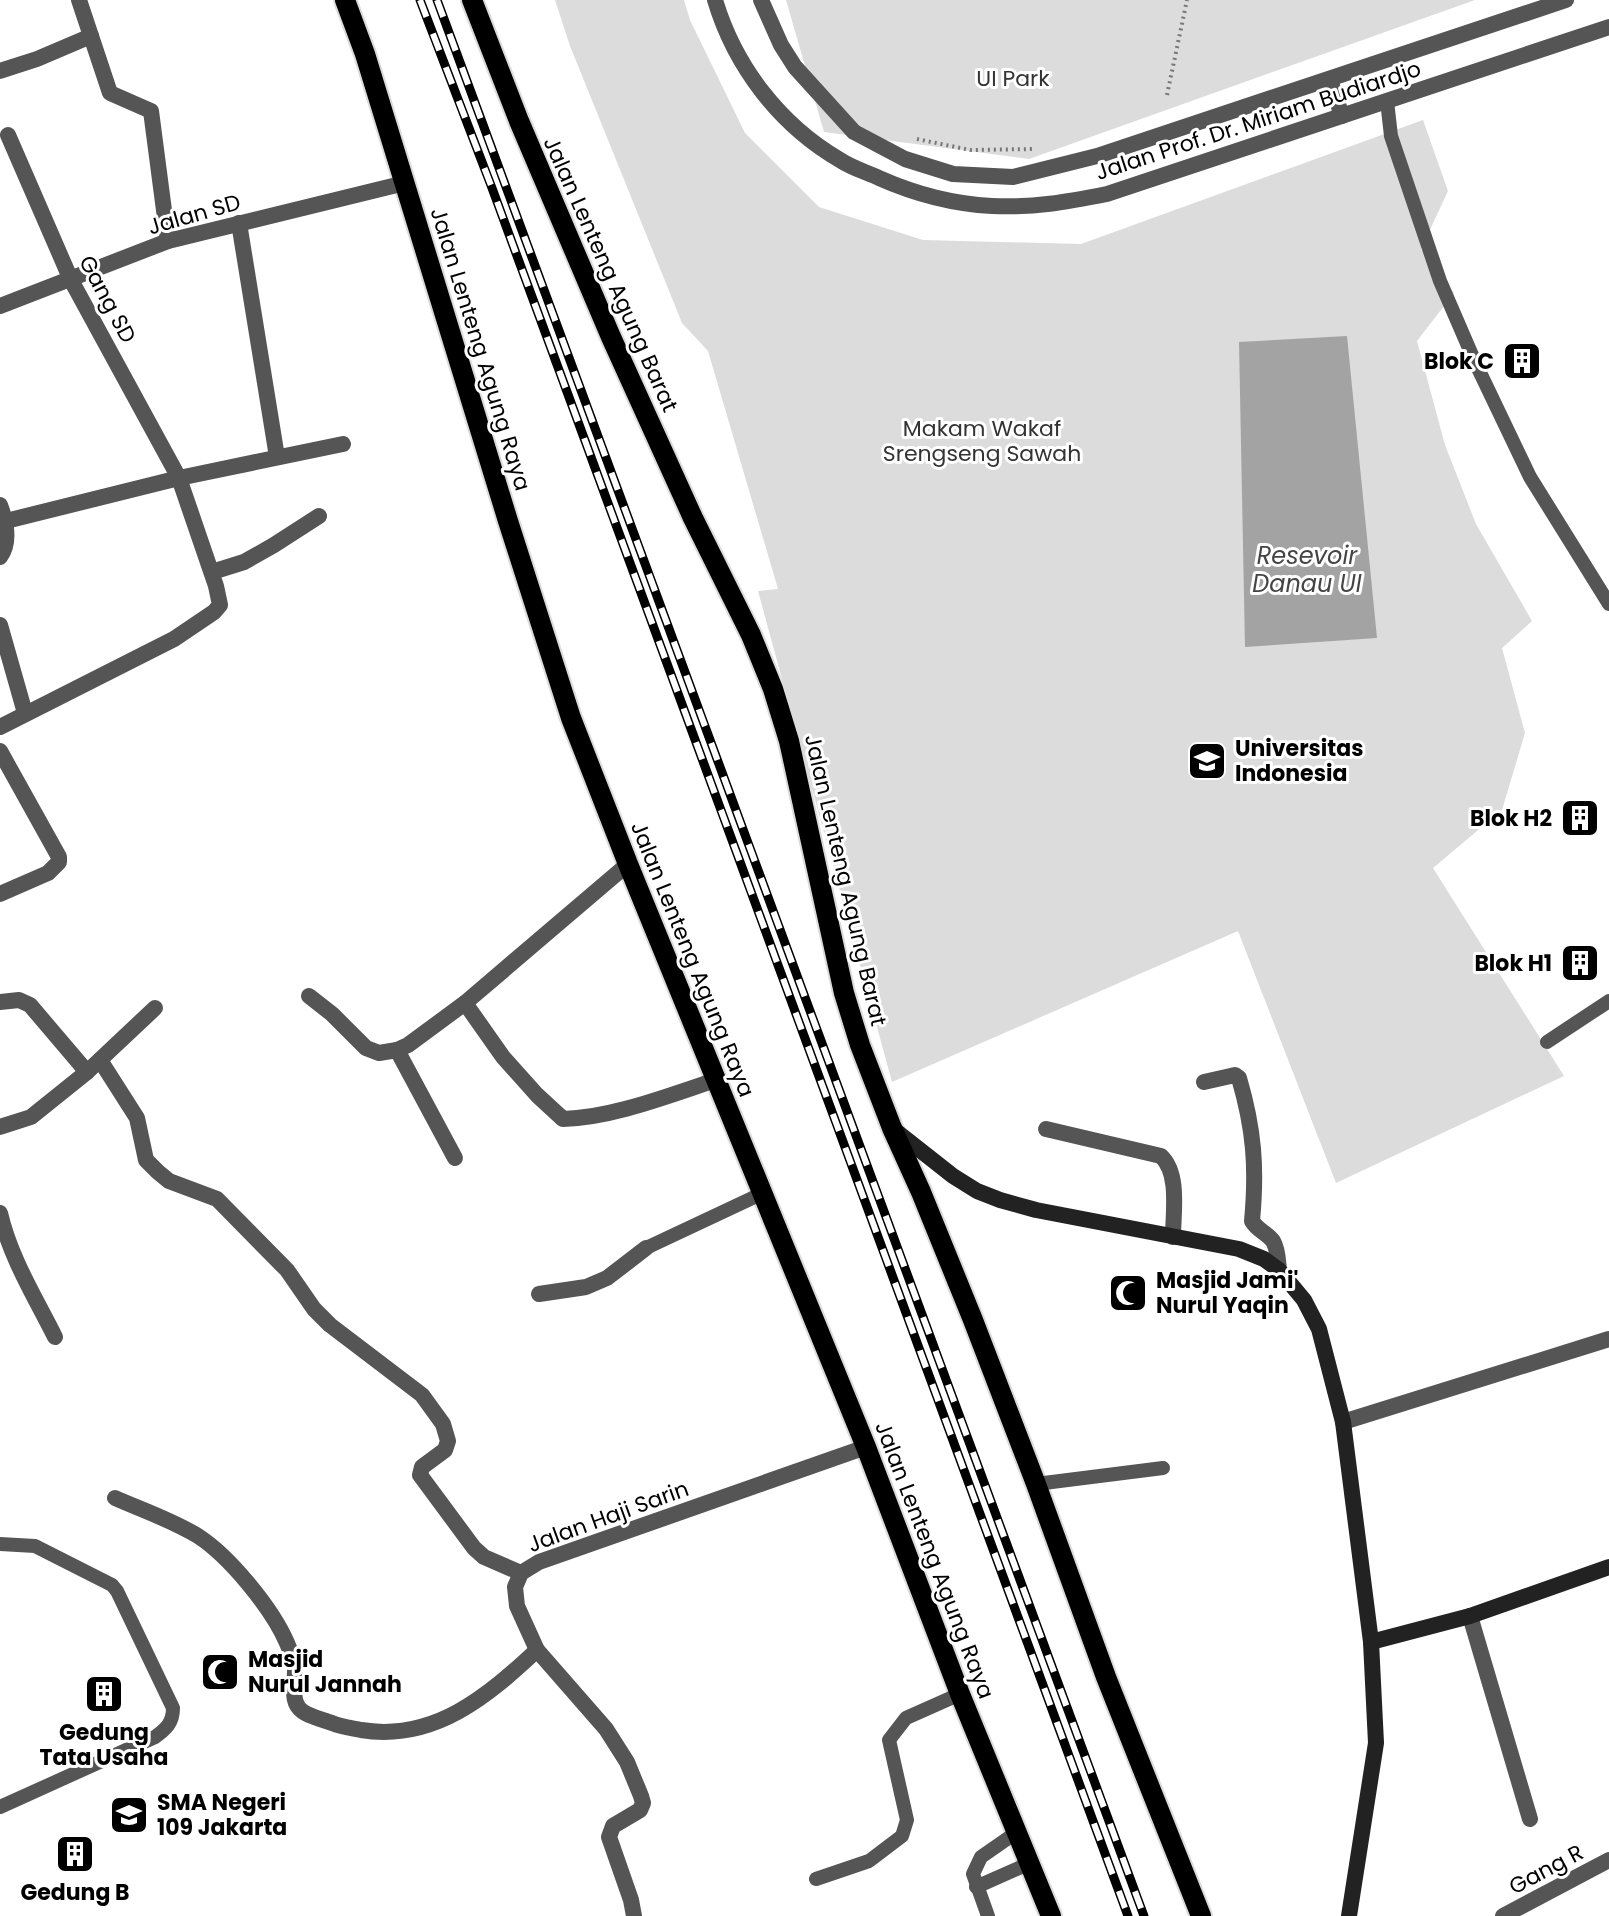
<svg xmlns="http://www.w3.org/2000/svg" width="1609" height="1916" viewBox="0 0 1609 1916" font-family="Poppins,sans-serif">
	<style>
		.green { fill: #dcdcdc }
		.water { fill: #a3a3a3 }
		.lines { fill: none; stroke-linecap: round; stroke-linejoin: round }
		.primary-casing { stroke: #dbdbdb; stroke-width: 24 }
		.path { stroke: #777; stroke-width: 4; stroke-dasharray: 2 4; stroke-linecap: butt }
		.lane { stroke: #555; stroke-width: 14 }
		.street { stroke: #555; stroke-width: 16 }
		.secondary { stroke: #222; stroke-width: 16 }
		.primary { stroke: #000; stroke-width: 20 }
		.rail-casing { stroke: #000; stroke-width: 9 }
		.rail { stroke: #fff; stroke-width: 6; stroke-dasharray: 18; stroke-linecap: butt }
		.labels { text-anchor: middle; stroke-width: 6; stroke-linejoin: round; paint-order: stroke }
		.park-label { font-size: 22px; fill: #333; stroke: #fff }
		.street-label { font-size: 22px; fill: #000; stroke: #fff }
		.poi-label { font-size: 22px; font-weight: bold; fill: #000; stroke: #fff; text-anchor: start }
		.water-label { font-size: 24px; font-style: italic; fill: #444; stroke: #fff }
	</style>
	<rect width="100%" height="100%" fill="#fff"/>
	<g class="green">
		<path d="M555,0H684L690,20L745,133L819,207L923,240L1081,244L1423,120L1448,191L1421,249L1454,293L1417,341L1445,445L1476,524L1532,621L1502,648L1525,733L1502,810L1433,868L1564,1076L1336,1183L1238,931L892,1082L758,591L778,589L708,351L682,323L570,46Z"/>
		<path d="M786,0H1475L1029,159L824,132Z"/>
	</g>
	<path class="water" d="M1347,336L1377,638L1245,647L1239,342Z"/>
	<g class="lines">
		<g class="primary-casing">
			<g id="primary">
				<path d="M345,0L365,54L508,521L571,718L628,864L866,1447L960,1694L1051,1916"/>
				<path d="M472,0L519,121L611,337L693,518L751,635L773,689L789,741L844,993L860,1045L892,1128L921,1192L973,1320L1036,1484L1106,1677L1201,1916"/>
			</g>
		</g>
		<g class="path">
			<path d="M1167,95L1187,0"/>
			<path d="M917,139L970,150L1035,149"/>
		</g>
		<g class="lane">
			<path d="M1387,101L1391,136L1440,281L1475,362L1530,477L1609,604"/>
			<path d="M1547,1042L1609,1001"/>
			<path d="M646,1248L763,1193"/>
			<path d="M1036,1484L1163,1468"/>
			<path d="M0,1544L35,1546L112,1585L117,1591L173,1708C173,1723 166,1729 155,1737L0,1807"/>
			<path d="M816,1879L869,1861L902,1836L907,1820L889,1740L906,1718L960,1694"/>
			<path d="M976,1887L1030,1863"/>
			<path d="M988,1916L973,1874L981,1857L1017,1832"/>
		</g>
		<g class="street">
			<path d="M79,0L110,93L151,111L168,241"/>
			<path d="M715,0C735,67 780,125 840,160C852,168 866,172 879,178C915,194 953,204 992,206C1033,208 1067,202 1107,194L1609,27"/>
			<path d="M761,0L781,45L795,67L854,132L905,159L953,174L1013,177L1097,156L1566,0"/>
			<path d="M0,71L37,59L91,36"/>
			<path d="M1330,80L1342,116"/>
			<path d="M239,223L277,457"/>
			<path d="M0,306L168,241L405,183"/>
			<path d="M0,505C6,521 11,542 0,557"/>
			<path d="M6,521L179,478L343,444"/>
			<path d="M212,572L244,562L274,545L319,516"/>
			<path d="M0,625L25,713"/>
			<path d="M0,727L174,639L214,612L220,605L216,586L179,478L71,280L8,135"/>
			<path d="M0,751L59,857V862L48,873L0,894"/>
			<path d="M309,996L332,1014L366,1048L379,1053L397,1050L408,1045L465,1003L628,864"/>
			<path d="M0,1002L19,1000L30,1005L87,1072"/>
			<path d="M465,1003L503,1057L537,1095L563,1119C612,1118 670,1095 716,1080"/>
			<path d="M397,1050L455,1158"/>
			<path d="M100,1060L137,1118L146,1160L158,1172L169,1181L217,1199L287,1270L314,1309L330,1325L422,1395L443,1424L448,1441L445,1450L422,1467L420,1475L474,1548L484,1557L521,1573"/>
			<path d="M1204,1082L1235,1075L1239,1078C1254,1129 1257,1168 1252,1221C1257,1230 1267,1233 1273,1241C1278,1249 1278,1261 1279,1270"/>
			<path d="M0,1127L31,1117L87,1072L155,1008"/>
			<path d="M1046,1129L1161,1156C1180,1174 1173,1213 1173,1237"/>
			<path d="M0,1213C10,1257 35,1297 55,1337"/>
			<path d="M539,1294L586,1287L607,1278L646,1248"/>
			<path d="M1343,1422L1609,1339"/>
			<path d="M115,1498C142,1510 172,1520 198,1536C229,1556 272,1608 287,1643C290,1650 293,1658 295,1666C296,1678 290,1698 299,1708C305,1716 322,1719 332,1723C341,1727 351,1728 361,1730C434,1742 488,1696 537,1650"/>
			<path d="M1470,1616L1530,1819"/>
			<path d="M634,1916L631,1900L609,1837L613,1826L640,1810L643,1803L641,1796L627,1762L606,1729L537,1650L517,1606L515,1587L521,1573L539,1562L866,1447"/>
			<path d="M1503,1916L1609,1860"/>
		</g>
		<g class="secondary">
			<path d="M892,1128L953,1176L977,1191L1000,1200L1036,1210L1239,1249L1264,1259L1279,1270L1304,1300L1319,1329L1343,1422L1371,1642L1376,1743L1349,1916"/>
			<path d="M1371,1642L1470,1616L1609,1567"/>
		</g>
		<use href="#primary" class="primary"/>
		<g class="rail-casing">
			<g id="rail">
				<path d="M420,0L492,188L1128,1916"/>
				<path d="M437,0L1144,1916"/>
			</g>
		</g>
		<use href="#rail" class="rail"/>
	</g>
	<defs>
		<g id="building-square" transform="scale(2)"><rect x="-9" y="-9" width="18" height="18" rx="4" fill="#000" stroke="#fff"/><path d="M-4-6H4V6H1V3H-1V6H-4ZM-2.5-4.3h1.7v1.8h-1.7ZM.8-4.3h1.7v1.8H.8ZM-2.5-1h1.7V.8h-1.7ZM.8-1h1.7V.8H.8Z" fill="#fff"/></g>
		<g id="university-square" transform="scale(2)"><rect x="-9" y="-9" width="18" height="18" rx="4" fill="#000" stroke="#fff"/><path d="M0-5L7-2L0 1L-7-2ZM-4 1L0 2.5L4 1V4Q0 6-4 4Z" fill="#fff"/></g>
		<g id="mosque-square" transform="scale(2)"><rect x="-9" y="-9" width="18" height="18" rx="4" fill="#000" stroke="#fff"/><path d="M3.5-4.9A6 6 0 1 0 3.5 4.9A5 5 0 1 1 3.5-4.9Z" fill="#fff"/></g>
		<g id="school-square" transform="scale(2)"><rect x="-9" y="-9" width="18" height="18" rx="4" fill="#000" stroke="#fff"/><path d="M0-5L7-2L0 1L-7-2ZM-4 1L0 2.5L4 1V4Q0 6-4 4Z" fill="#fff"/></g>
	</defs>
	<g fill-rule="evenodd">
		<use href="#building-square" x="1522" y="361"/>
		<use href="#university-square" x="1207" y="761"/>
		<use href="#building-square" x="1580" y="818"/>
		<use href="#building-square" x="1580" y="963"/>
		<use href="#mosque-square" x="1128" y="1293"/>
		<use href="#mosque-square" x="220" y="1672"/>
		<use href="#building-square" x="104" y="1694"/>
		<use href="#school-square" x="129" y="1815"/>
		<use href="#building-square" x="75" y="1854"/>
	</g>
	<g class="labels">
		<g class="park-label">
			<text x="1013" y="86">UI Park</text>
			<text x="982" y="436">Makam Wakaf<tspan x="982" dy="25">Srengseng Sawah</tspan></text>
		</g>
		<g class="street-label">
			<text transform="translate(1258 120) rotate(-18)" y="8">Jalan Prof. Dr. Miriam Budiardjo</text>
			<text transform="translate(194 214) rotate(-16)" y="8">Jalan SD</text>
			<text transform="translate(611 274) rotate(66)" y="8">Jalan Lenteng Agung Barat</text>
			<text transform="translate(108 299) rotate(62)" y="8">Gang SD</text>
			<text transform="translate(481 349) rotate(73)" y="8">Jalan Lenteng Agung Raya</text>
			<text transform="translate(846 880) rotate(77)" y="8">Jalan Lenteng Agung Barat</text>
			<text transform="translate(693 959) rotate(68)" y="8">Jalan Lenteng Agung Raya</text>
			<text transform="translate(608 1516) rotate(-20)" y="8">Jalan Haji Sarin</text>
			<text transform="translate(935 1560) rotate(69)" y="8">Jalan Lenteng Agung Raya</text>
			<text transform="translate(1546 1869) rotate(-28)" y="8">Gang R</text>
		</g>
		<g class="poi-label">
			<text x="1494" y="369" text-anchor="end">Blok C</text>
			<text x="1235" y="756">Universitas<tspan x="1235" dy="25">Indonesia</tspan></text>
			<text x="1552" y="826" text-anchor="end">Blok H2</text>
			<text x="1552" y="971" text-anchor="end">Blok H1</text>
			<text x="1156" y="1288">Masjid Jami'<tspan x="1156" dy="25">Nurul Yaqin</tspan></text>
			<text x="248" y="1667">Masjid<tspan x="248" dy="25">Nurul Jannah</tspan></text>
			<text x="104" y="1740" text-anchor="middle">Gedung<tspan x="104" dy="25">Tata Usaha</tspan></text>
			<text x="157" y="1810">SMA Negeri<tspan x="157" dy="25">109 Jakarta</tspan></text>
			<text x="75" y="1900" text-anchor="middle">Gedung B</text>
		</g>
		<g class="water-label">
			<text x="1307" y="564">Resevoir<tspan x="1307" dy="28">Danau UI</tspan></text>
		</g>
	</g>
</svg>
